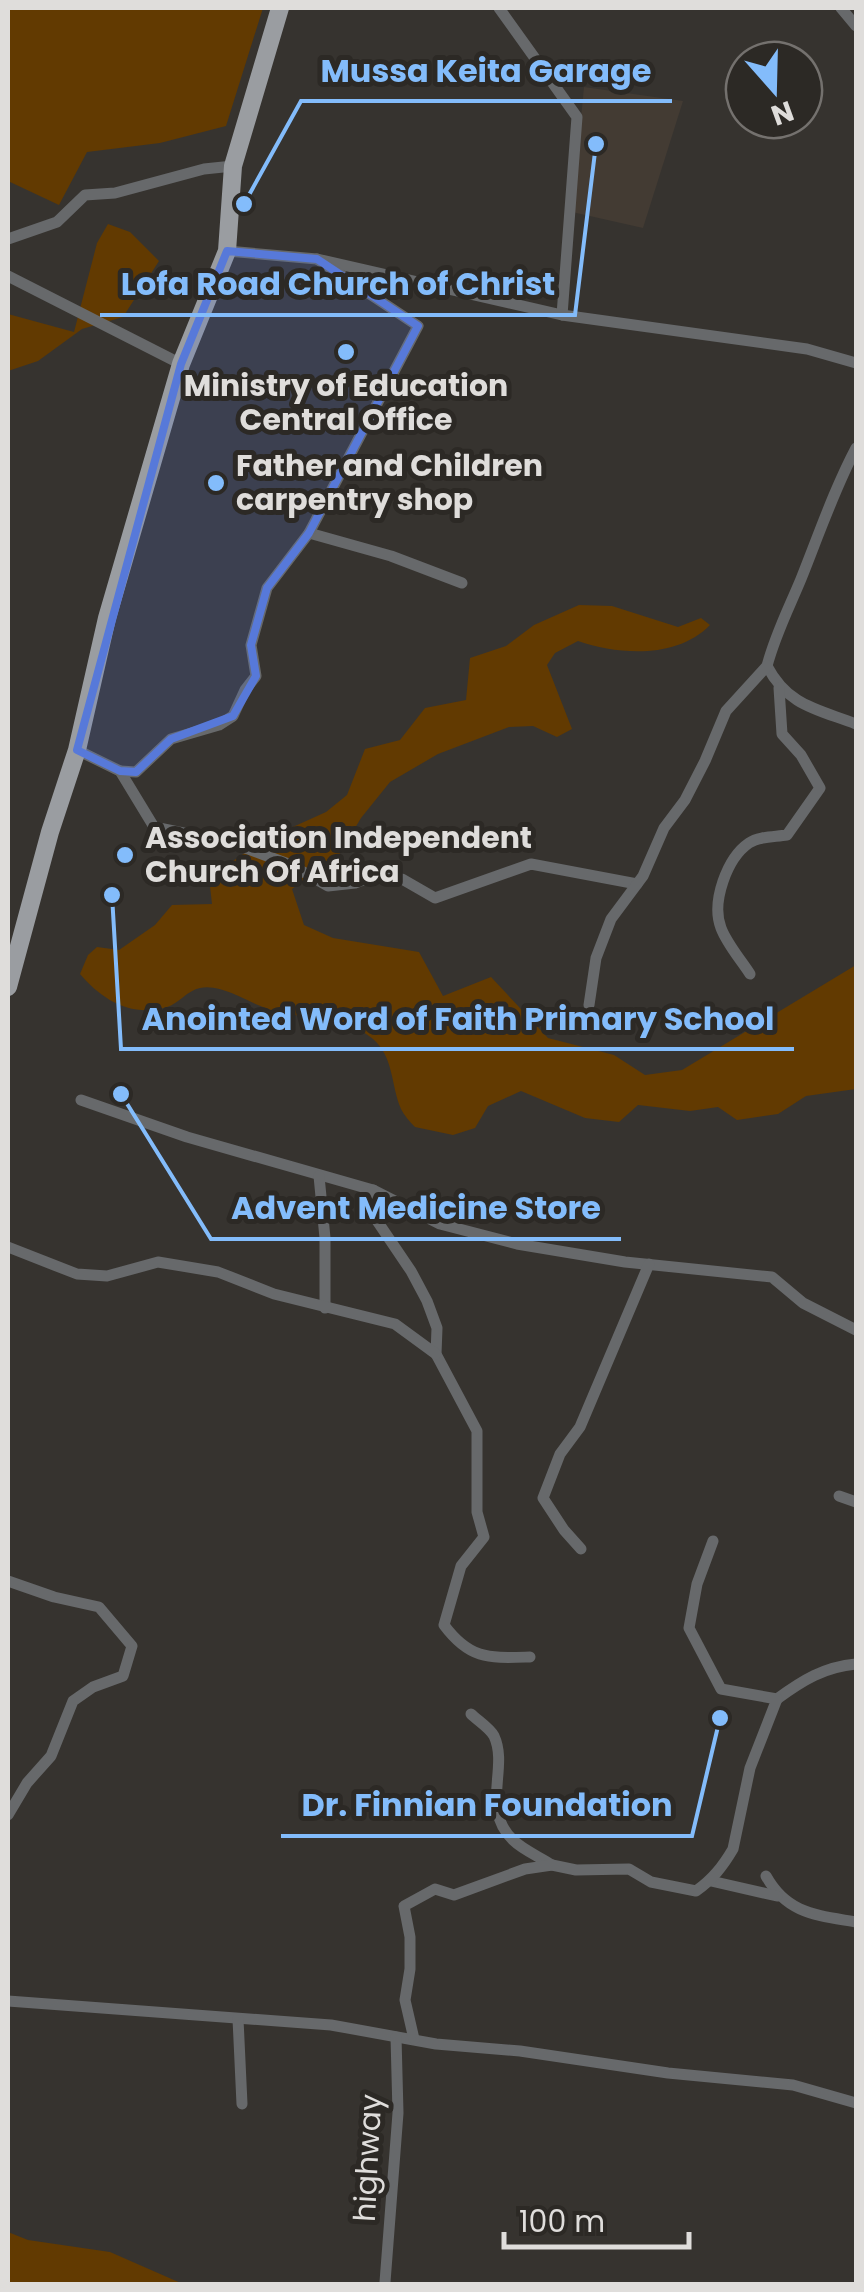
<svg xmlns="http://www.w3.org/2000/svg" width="864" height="2292" viewBox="0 0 864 2292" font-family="Poppins,sans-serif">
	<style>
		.built { fill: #433b33 }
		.green { fill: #623a01 }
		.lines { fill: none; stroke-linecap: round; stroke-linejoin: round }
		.minor { stroke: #67696b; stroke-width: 11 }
		.primary { stroke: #9a9da1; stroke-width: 18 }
		.marked { fill: #5779d9; fill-opacity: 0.2; stroke: #5779d9; stroke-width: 8; stroke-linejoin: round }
		.poi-dot { fill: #83bcfb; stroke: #2c2925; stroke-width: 4 }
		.labels { text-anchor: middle; stroke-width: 10; stroke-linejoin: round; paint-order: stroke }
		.poi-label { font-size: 30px; font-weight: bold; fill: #dfdddb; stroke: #2c2925; text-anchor: start }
		.street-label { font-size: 30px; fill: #dfdddb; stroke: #2c2925 }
		.leader { fill: none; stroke: #83bcfb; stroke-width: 4 }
		.callout-dot { fill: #83bcfb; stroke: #2c2925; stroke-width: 4 }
		.callout-label { font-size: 32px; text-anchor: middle; font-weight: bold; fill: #83bcfb; stroke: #2c2925; stroke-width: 10; stroke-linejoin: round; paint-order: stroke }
	</style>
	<rect width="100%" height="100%" fill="#36332f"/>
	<path class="built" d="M584,87L683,101L643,228L572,212Z"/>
	<g class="green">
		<path d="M8,8H263L226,126L160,143L87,152L59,205L8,181Z"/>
		<path d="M108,224L130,232L159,261L123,317L82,329L38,361L8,371V314L74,332L97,243Z"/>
		<path d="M579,605L612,606L678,627L701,618L710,625C677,659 619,655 578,641L555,653L547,665L572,729L557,737L533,726L509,727L438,754L390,782L361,818L339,855L292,889L304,925L333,938L419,952L443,996L491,977L548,1038L614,1055L645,1075L682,1070L856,965V1089L806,1096L778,1114L737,1120L718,1107L690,1111L638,1105L619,1122L585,1118L521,1091L488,1106L475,1128L453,1135L415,1127C410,1122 404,1115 401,1109C391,1086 394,1057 373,1039C341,1012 294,1022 258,1005C241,998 219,984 200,988C188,990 178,1004 167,1007C132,1018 102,1000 80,974L88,955L97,947L119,950L155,925L172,905L212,904L209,877L264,840L326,812L347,795L365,749L400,740L425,708L466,700L470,658L506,646L534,625Z"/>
		<path d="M8,2232L28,2240L110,2252L183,2284H8Z"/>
	</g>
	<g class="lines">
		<g class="minor">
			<path d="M499,8L577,117L562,315"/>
			<path d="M841,8L856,26"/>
			<path d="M8,239L57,222L85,195L115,193L204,169L233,166"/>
			<path d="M227,251L317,259L562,315L807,349L856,363"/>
			<path d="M8,276L181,364"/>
			<path d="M856,448C834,490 819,534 801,579C789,608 775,635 767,666C788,706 817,709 856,724"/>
			<path d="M309,533L391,556L462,583"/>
			<path d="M77,750L120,771L154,827L232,843L291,865L328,886L355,883L379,874L402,879L435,898L531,864L637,884"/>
			<path d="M120,771L136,772L171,739L219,725L233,716L245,690L256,676L251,645L267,588L309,533L418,326L317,259"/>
			<path d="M750,974C741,960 727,944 721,928C711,902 727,858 749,843C759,836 775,837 787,835L820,788L801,755L782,734L779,688"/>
			<path d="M589,1005L596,958L611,919L643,876L664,828L685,800L705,761L726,711L767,666"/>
			<path d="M81,1100L187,1137L373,1190L440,1224L517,1244L625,1262L772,1277L803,1303L856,1330"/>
			<path d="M319,1176L325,1238V1308"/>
			<path d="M373,1190L367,1206L411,1271L427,1301L437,1328L436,1354L477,1431V1512L484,1537L461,1566L444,1625C470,1660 489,1658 530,1657"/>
			<path d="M8,1247L77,1274L107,1276L158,1262L218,1272L274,1294L395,1324L436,1354"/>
			<path d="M839,1496L856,1502"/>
			<path d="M581,1549L564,1530L543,1498L560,1454L580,1427L649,1264"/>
			<path d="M8,1581L54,1597L99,1607L132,1646L123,1676L93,1687L73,1701L51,1756L27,1783L8,1815"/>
			<path d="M777,1699C803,1680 824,1667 856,1664"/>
			<path d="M471,1714C477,1720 490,1728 494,1736C509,1768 480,1808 513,1840C523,1850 540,1857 552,1865"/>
			<path d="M766,1876C787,1914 816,1915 856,1922"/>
			<path d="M711,1881L777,1896"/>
			<path d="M8,2001L331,2025L436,2044L520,2051L668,2073L793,2085L856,2103"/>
			<path d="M238,2019L242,2104"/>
			<path d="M414,2039L405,2000L410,1969V1937L404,1906L435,1889L454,1895L525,1869L552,1865L576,1870L629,1869L651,1882L696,1891C713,1879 723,1866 733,1849L750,1768L777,1699L721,1689L689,1628L697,1584L713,1541"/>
			<path d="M385,2282L398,2113L396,2037"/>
		</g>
		<path class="primary" d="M8,987L50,832L77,750L107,618L181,364L227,251L233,166L280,8"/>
	</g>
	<path class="marked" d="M227,251L317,259L418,326L309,533L267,588L251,645L256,676L233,716L171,739L136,772L120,771L77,750L181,364Z"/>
	<g class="poi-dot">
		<circle cx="346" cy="352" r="10"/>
		<circle cx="216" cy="483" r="10"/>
		<circle cx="125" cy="855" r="10"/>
	</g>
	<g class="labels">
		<g class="poi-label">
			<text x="346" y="396" text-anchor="middle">Ministry of Education<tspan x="346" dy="34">Central Office</tspan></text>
			<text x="236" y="476">Father and Children<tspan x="236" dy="34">carpentry shop</tspan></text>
			<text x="145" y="848">Association Independent<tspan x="145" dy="34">Church Of Africa</tspan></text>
		</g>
		<g class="street-label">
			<text transform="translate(368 2158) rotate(-87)" y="10">highway</text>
		</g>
	</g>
	<path class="leader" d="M244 204L301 101H672M596 144L575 315H100M112 895L121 1049H794M121 1094L211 1239H621M720 1718L692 1836H281"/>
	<g class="callout-dot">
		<circle cx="244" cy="204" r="10"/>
		<circle cx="596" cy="144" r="10"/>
		<circle cx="112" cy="895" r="10"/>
		<circle cx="121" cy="1094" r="10"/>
		<circle cx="720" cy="1718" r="10"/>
	</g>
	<g class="callout-label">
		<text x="486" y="82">Mussa Keita Garage</text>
		<text x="338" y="295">Lofa Road Church of Christ</text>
		<text x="458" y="1030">Anointed Word of Faith Primary School</text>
		<text x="416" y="1219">Advent Medicine Store</text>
		<text x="487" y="1816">Dr. Finnian Foundation</text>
	</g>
	<rect width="864" height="2292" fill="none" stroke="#dfdddb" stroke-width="20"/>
	<g transform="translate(774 90) rotate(160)"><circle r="48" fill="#2c2925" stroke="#74716e" stroke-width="2.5"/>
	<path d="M0-8L18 38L0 25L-18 38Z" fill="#83bcfb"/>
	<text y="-15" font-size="28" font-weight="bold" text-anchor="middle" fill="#dfdddb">N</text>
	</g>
	<path d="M504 2232v15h185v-15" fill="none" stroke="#dfdddb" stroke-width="5"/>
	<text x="519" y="2232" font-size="30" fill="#dfdddb" stroke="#2c2925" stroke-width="8" paint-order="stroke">100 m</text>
</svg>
